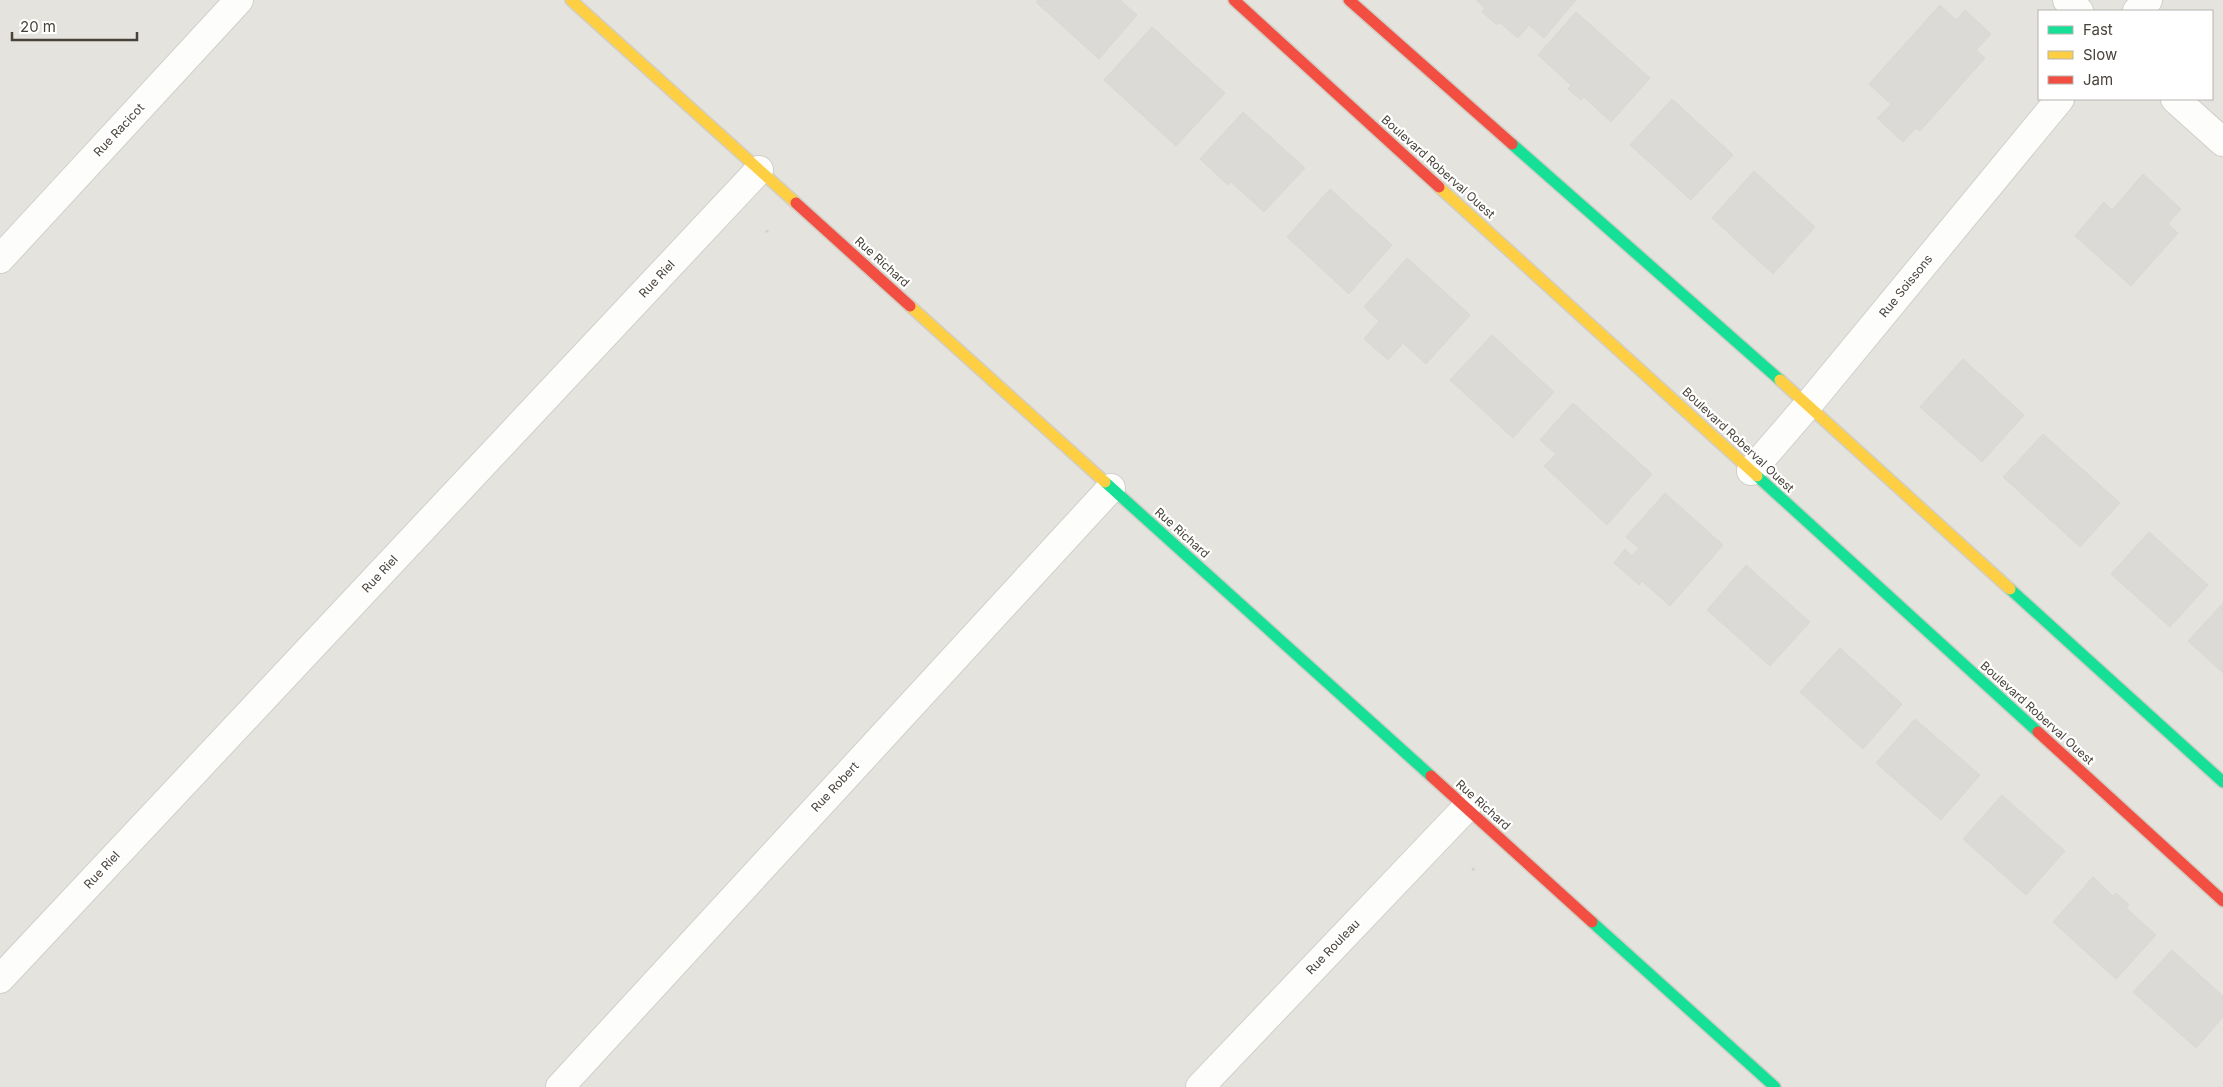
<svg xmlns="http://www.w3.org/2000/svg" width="2223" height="1087" viewBox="0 0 2223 1087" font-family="Inter,sans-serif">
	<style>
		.residential { fill: #e5e3dd; fill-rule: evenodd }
		.building { fill: #dcdad6; stroke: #dad8d4 }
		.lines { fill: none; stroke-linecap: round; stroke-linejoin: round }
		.street-casing { stroke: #d0cfcb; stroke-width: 30 }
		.fast-casing { stroke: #d0cec5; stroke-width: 14 }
		.slow-casing { stroke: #d0cec5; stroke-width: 14 }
		.jam-casing { stroke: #d0cec5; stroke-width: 14 }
		.path { stroke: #d2d1cc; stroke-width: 3; stroke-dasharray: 2.5 2.5; stroke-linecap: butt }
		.street { stroke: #fdfdfc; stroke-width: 28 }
		.fast { stroke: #16e098; stroke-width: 11 }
		.slow { stroke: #ffcf43; stroke-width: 11 }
		.jam { stroke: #f24e42; stroke-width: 11 }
		.labels { text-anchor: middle; stroke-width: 4.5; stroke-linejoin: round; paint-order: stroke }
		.street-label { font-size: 12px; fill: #48433a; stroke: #fff }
	</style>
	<rect width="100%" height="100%" fill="#f2f1ee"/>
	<path class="residential" d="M0,0H2223V1087H0ZM2039,11H2212V99H2039Z"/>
	<g class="building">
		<path d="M1038,0H1120L1137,15L1099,59L1036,2Z"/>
		<path d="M1476,0H1576L1544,38L1529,25L1518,38L1499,22L1497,25L1482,12L1485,8Z"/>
		<path d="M1940,5L1956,20L1965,10L1991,34L1976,50L1985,58L1920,131L1916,128L1903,142L1877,118L1891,104L1869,84Z"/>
		<path d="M1576,12L1650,78L1611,122L1584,97L1581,100L1568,89L1571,85L1538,55Z"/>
		<path d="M1152,27L1225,93L1176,146L1104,80Z"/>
		<path d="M1672,99L1733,155L1691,200L1630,145Z"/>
		<path d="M1243,112L1305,168L1264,212L1231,182L1228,185L1200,159Z"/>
		<path d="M1754,171L1815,227L1773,274L1712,218Z"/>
		<path d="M2143,174L2181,209L2168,224L2178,233L2131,286L2075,236L2104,202L2112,210Z"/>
		<path d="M1330,189L1392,245L1349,294L1287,237Z"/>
		<path d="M1407,258L1470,315L1426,364L1403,343L1388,360L1364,339L1379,321L1364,307Z"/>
		<path d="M1492,335L1554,392L1513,438L1450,380Z"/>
		<path d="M1963,359L2024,415L1982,462L1920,407Z"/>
		<path d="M1573,403L1652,474L1607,525L1544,466L1556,454L1540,440Z"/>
		<path d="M2043,434L2120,503L2080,547L2003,477Z"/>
		<path d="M1665,493L1723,545L1670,606L1642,581L1639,585L1614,563L1625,549L1632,556L1639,548L1626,537Z"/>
		<path d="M2149,532L2208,585L2170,627L2111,574Z"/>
		<path d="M1746,565L1810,622L1770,666L1707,610Z"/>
		<path d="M2223,603V673L2188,641Z"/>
		<path d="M1840,648L1902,704L1863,749L1800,692Z"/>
		<path d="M1915,719L1980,775L1941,820L1876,763Z"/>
		<path d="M2002,795L2065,851L2026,895L1963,839Z"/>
		<path d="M2093,877L2113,896L2116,893L2129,905L2126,908L2156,935L2116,979L2053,922Z"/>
		<path d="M2172,950L2223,996V1017L2196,1048L2133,992Z"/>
	</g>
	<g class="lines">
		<g class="street-casing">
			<g id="street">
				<path d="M2067,0L2079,11"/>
				<path d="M2137,11L2148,0"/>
				<path d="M2175,99L2223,142"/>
				<path d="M0,259L239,0"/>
				<path d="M1751,471L1808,405L2060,99"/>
				<path d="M0,979L759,170"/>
				<path d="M560,1087L1111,488"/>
				<path d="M1200,1087L1466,808"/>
			</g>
		</g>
		<g class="fast-casing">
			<g id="fast">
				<path d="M1512,144L1780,380"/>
				<path d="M1757,476L2038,732"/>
				<path d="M1105,482L1431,776"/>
				<path d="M2010,589L2223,782"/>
				<path d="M1592,922L1775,1087"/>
			</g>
		</g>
		<g class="slow-casing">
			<g id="slow">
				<path d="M571,0L796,203"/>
				<path d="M1439,187L1757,476"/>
				<path d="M910,306L1105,482"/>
				<path d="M1780,380L2010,589"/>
			</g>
		</g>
		<g class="jam-casing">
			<g id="jam">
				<path d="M1234,0L1439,187"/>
				<path d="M1349,0L1512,144"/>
				<path d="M796,203L910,306"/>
				<path d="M2038,732L2223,901"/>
				<path d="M1431,776L1592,922"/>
			</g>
		</g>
		<g class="path">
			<path d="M767,230V235"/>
			<path d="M1473,868L1474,873"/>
		</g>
		<use href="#street" class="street"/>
		<use href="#fast" class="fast"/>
		<use href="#slow" class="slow"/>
		<use href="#jam" class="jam"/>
	</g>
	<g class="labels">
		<g class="street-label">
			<text transform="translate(119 130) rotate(-47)" y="4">Rue Racicot</text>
			<text transform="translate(1438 167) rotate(42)" y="4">Boulevard Roberval Ouest</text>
			<text transform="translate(882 262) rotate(42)" y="4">Rue Richard</text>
			<text transform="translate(657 279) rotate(-47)" y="4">Rue Riel</text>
			<text transform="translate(1906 286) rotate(-51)" y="4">Rue Soissons</text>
			<text transform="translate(1738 440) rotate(43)" y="4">Boulevard Roberval Ouest</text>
			<text transform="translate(1182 533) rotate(42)" y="4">Rue Richard</text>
			<text transform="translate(380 574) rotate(-47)" y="4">Rue Riel</text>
			<text transform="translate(2037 713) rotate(42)" y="4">Boulevard Roberval Ouest</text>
			<text transform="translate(835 787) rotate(-47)" y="4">Rue Robert</text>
			<text transform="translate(1483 805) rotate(42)" y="4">Rue Richard</text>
			<text transform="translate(102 870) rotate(-47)" y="4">Rue Riel</text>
			<text transform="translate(1333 947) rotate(-46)" y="4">Rue Rouleau</text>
		</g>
	</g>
	<rect x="2038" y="10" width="175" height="90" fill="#ffffff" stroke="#b6b4b0"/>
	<rect x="2048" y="26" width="25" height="8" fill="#16e098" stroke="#b6b4b0"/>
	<text x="2083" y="35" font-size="15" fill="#48433a">Fast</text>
	<rect x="2048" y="51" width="25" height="8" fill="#ffcf43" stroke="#b6b4b0"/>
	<text x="2083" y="60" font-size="15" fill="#48433a">Slow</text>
	<rect x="2048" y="76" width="25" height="8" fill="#f24e42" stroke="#b6b4b0"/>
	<text x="2083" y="85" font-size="15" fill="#48433a">Jam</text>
	<path d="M12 32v8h125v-8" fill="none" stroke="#48433a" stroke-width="2.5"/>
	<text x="20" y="32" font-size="15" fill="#48433a" stroke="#ffffff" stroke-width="4" paint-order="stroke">20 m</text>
</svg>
